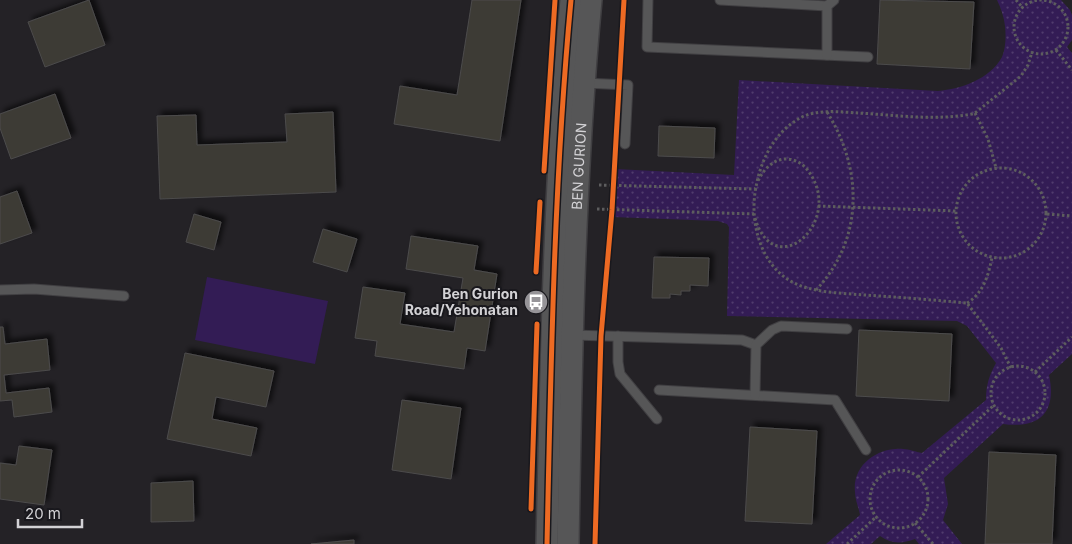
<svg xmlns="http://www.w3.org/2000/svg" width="1072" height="544" viewBox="0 0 1072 544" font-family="Inter,sans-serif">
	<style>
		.park { fill: url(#park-dots) }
		.pitch { fill: #331c55 }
		.building { fill: #3c3a36; stroke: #4c4b4b; filter: url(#shadow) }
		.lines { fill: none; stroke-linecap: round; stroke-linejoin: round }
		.service-casing { stroke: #403f42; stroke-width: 11 }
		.tertiary-casing { stroke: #403f42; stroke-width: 24 }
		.path { stroke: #5d5d5e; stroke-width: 3; stroke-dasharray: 2.5 2.5; stroke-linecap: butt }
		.service { stroke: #565657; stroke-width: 9 }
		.tertiary { stroke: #565657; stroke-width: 21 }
		.cycleway-casing { stroke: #19181d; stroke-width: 8 }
		.cycleway { stroke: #ed6a23; stroke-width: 5 }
		.labels { text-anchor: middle; stroke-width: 4; stroke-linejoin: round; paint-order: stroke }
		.street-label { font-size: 14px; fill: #d3d2d5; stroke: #19181d }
		.poi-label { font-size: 14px; font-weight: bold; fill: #d3d2d5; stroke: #19181d; text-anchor: end }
	</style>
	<defs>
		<pattern id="park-dots" width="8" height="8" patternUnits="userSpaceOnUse" patternTransform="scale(1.25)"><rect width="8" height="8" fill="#331c55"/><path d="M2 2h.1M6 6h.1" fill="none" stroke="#503c6d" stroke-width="1.8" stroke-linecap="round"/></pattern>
		<filter id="shadow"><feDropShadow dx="4.5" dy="-4.5" stdDeviation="2.5" flood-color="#0009"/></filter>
	</defs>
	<rect width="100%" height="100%" fill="#242226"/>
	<path class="park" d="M997,0H1061L1070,10L1072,15V40L1067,47L1072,53V354L1049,375C1057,412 1040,429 1003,424L944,478L948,504L943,520L962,544H919L915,539C901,544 892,544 880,536L871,544H826L860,515C859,508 855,500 855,492C852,465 878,447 903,449C909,449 916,452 922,453L986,400C986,385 989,376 996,363L967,326L957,321L727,316L729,227L727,224L718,221L613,217L615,169L734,175L739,80L938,91C961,89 990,79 1002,57C1006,48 1006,35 1005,26C1004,17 1001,8 997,0Z"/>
	<path class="pitch" d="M207,277L328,301L315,364L195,340Z"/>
	<g class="building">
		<path d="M89,0L105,45L45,67L28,22Z"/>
		<path d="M472,0H521L500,141L394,124L400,86L457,95Z"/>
		<path d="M880,0L974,2L970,69L877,64Z"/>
		<path d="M55,94L71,138L11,159L0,128V114Z"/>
		<path d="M333,112L336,192L160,199L157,116L196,115L197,145L287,142L285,114Z"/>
		<path d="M659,126L715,128L714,158L658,156Z"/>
		<path d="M17,191L32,233L0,244V197Z"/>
		<path d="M194,214L221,222L214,250L186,242Z"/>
		<path d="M323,229L357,239L347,272L313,262Z"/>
		<path d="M411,236L478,246L474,270L497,274L485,351L467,348L464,369L375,356L377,341L355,338L363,287L405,293L400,324L454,332L463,278L406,269Z"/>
		<path d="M654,257L709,258L708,286L690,285V291H681V295L670,294V298H652Z"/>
		<path d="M0,327H3L5,344L47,339L50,370L4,375L6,393L49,388L52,412L14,417L12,400L0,401Z"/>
		<path d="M859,330L952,334L949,401L856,396Z"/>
		<path d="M185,353L274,371L266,407L216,397L212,419L257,428L251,456L167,439Z"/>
		<path d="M402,400L461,408L451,479L392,470Z"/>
		<path d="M750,427L817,431L812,524L745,521Z"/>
		<path d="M19,446L52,450L44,505L0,499V463L16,465Z"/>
		<path d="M989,452L1056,455L1052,544H985Z"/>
		<path d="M193,481L194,521L151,522V483Z"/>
		<path d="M354,540V544H311Z"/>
	</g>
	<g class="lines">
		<g class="service-casing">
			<g id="service">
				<path d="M648,0L647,47L868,57"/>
				<path d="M720,0L827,6"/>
				<path d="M827,55V6L834,0"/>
				<path d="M584,83L628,85L625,144"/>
				<path d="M0,290L34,289L124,296"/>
				<path d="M572,335L742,340L756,345"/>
				<path d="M618,336V362L620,374L657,419"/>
				<path d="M659,390L835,400L866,450"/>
				<path d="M755,395L756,345L772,330L781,326L847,329"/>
			</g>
		</g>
		<g class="tertiary-casing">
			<g id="tertiary">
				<path d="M547,544C551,362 554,181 571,0"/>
				<path id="s1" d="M568,544C571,362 574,181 591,0"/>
			</g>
		</g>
		<g class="path">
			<path d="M1016,0L1023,8"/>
			<circle cx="1041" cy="27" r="27"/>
			<path d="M1056,50L1072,70"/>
			<path d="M975,113L988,139L996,168"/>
			<circle cx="1001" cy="213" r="45"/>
			<path d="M599,185L755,189L756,187"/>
			<path d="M818,206L956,211"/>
			<path d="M597,209L754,214"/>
			<path d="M1047,214L1072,216"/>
			<path d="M755,218C774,283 842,224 811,175C806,166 797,159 786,159C773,159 763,170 758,181"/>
			<path d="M816,290C864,239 863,169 827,112"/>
			<path d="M967,303C983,294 989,274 992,257"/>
			<circle cx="1018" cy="393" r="27"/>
			<path d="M1011,368L1001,348L967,303C933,300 898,297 864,295C841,293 815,293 794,283C760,266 749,221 756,187C761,159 775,131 802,117C819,109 841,112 858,113C896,115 935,121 972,114L975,113L1021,76L1028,65L1032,52"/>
			<path d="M1035,372L1072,337"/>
			<circle cx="899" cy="499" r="29"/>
			<path d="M918,477L994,405"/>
			<path d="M915,523L933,544"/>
			<path d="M847,544L876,517"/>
		</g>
		<use href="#service" class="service"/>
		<use href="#tertiary" class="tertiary"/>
		<g class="cycleway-casing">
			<g id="cycleway">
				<path d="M544,171L555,0"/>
				<path d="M536,272L540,202"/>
				<path d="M531,509L537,324"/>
				<path d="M547,544C551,362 554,181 571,0"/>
				<path d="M595,544L601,336L612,210L624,0"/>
			</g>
		</g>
		<use href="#cycleway" class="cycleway"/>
	</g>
	<defs>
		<g id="bus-disc" transform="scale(1.25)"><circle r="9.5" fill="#969498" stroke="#19181d"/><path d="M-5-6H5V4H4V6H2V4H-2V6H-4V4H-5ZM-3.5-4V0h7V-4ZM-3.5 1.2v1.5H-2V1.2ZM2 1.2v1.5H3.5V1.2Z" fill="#fff"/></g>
	</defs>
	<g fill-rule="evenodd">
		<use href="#bus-disc" x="536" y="302"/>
	</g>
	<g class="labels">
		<g class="street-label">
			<text dy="5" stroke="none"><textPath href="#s1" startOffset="378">BEN GURION</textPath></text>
		</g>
		<g class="poi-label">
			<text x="518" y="299">Ben Gurion<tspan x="518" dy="16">Road/Yehonatan</tspan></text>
		</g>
	</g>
	<path d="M18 519v8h64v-8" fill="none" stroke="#d3d2d5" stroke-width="2.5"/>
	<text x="25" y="519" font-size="15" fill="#d3d2d5" stroke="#19181d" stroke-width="4" paint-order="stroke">20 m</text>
</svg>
